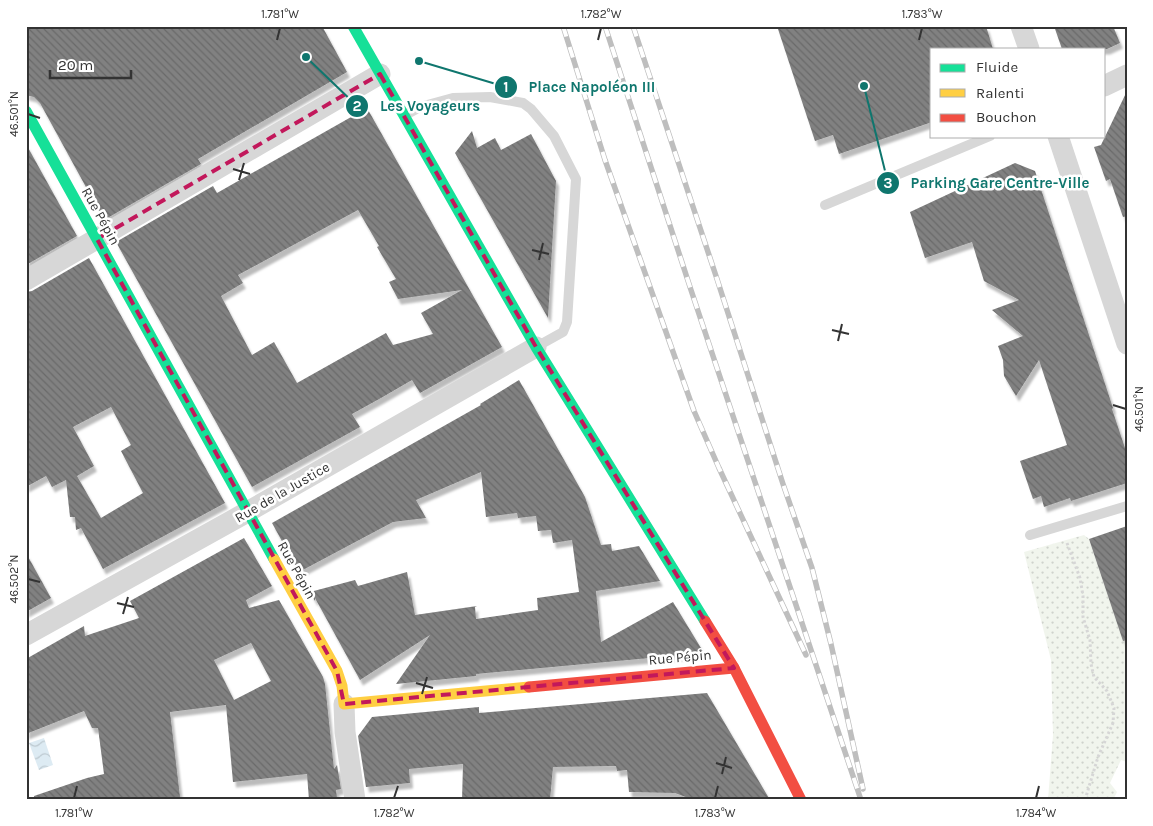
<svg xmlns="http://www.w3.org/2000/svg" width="1153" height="826" viewBox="0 0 1153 826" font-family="Karla,sans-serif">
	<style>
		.grass { fill: url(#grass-dots) }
		.water { fill: url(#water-waves) }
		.building { fill: url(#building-back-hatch); fill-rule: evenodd; filter: url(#shadow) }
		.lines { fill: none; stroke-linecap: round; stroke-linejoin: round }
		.path { stroke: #d6d6d6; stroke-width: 3; stroke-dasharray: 2.5 2.5; stroke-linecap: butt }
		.lane { stroke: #d7d7d7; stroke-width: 10 }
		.street { stroke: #d7d7d7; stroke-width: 21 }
		.fast { stroke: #16e098; stroke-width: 11 }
		.slow { stroke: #ffcf43; stroke-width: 11 }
		.jam { stroke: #f24e42; stroke-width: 11 }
		.rail-casing { stroke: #bebebe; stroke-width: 5.5 }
		.rail { stroke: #fff; stroke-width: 4; stroke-dasharray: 11; stroke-linecap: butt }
		.marked { fill: none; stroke: #c2185b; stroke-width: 4; stroke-dasharray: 10 6; stroke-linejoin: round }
		.ticks { fill: none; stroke: #333; stroke-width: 2 }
		.labels { text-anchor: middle; stroke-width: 5; stroke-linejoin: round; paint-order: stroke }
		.street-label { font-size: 14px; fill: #333; stroke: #fff }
		.leader { fill: none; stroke: #0f766e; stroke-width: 2 }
		.callout-dot { fill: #0f766e; stroke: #fff; stroke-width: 2 }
		.mark-label { font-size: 15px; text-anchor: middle; font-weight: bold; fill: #fff }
		.callout-label { font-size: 15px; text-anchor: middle; font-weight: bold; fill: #0f766e; stroke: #fff; stroke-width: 5; stroke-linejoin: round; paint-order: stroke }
		.neatline { fill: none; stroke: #333; stroke-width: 2 }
		.ticks-label { font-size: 12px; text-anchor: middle; fill: #333 }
	</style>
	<defs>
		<pattern id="grass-dots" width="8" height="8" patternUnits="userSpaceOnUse" patternTransform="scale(1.25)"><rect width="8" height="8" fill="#f1f5ed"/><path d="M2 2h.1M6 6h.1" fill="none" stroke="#cfd2cc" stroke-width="1.8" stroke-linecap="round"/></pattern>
		<pattern id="water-waves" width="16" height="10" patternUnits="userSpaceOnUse" patternTransform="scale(1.25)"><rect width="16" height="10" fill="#ddebf3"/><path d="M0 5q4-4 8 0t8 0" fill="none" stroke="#becad1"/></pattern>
		<pattern id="building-back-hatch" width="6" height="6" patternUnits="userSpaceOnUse" patternTransform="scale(1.25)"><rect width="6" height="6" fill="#818181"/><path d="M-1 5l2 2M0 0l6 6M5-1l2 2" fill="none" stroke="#6a6a6a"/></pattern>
		<filter id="shadow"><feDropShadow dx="3" dy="5.5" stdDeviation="1" flood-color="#0004"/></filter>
	</defs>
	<rect width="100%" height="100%" fill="#fff"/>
	<path class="grass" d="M1084,535L1089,539L1123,640L1127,639V762L1121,760L1110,783L1117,792L1113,800H1048L1053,735L1051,660L1024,552Z"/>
	<path class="water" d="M44,738L53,765L39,770L29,743Z"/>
	<g class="building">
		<path d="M26,26H322L347,72L198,159L201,164L104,220L40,103L34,97L26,95Z"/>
		<path d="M777,26H986L993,49H932V122L839,154L833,135L815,141Z"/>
		<path d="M1054,26H1113L1120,43L1107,49H1062Z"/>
		<path d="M1127,91V216L1123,217L1110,179L1106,181L1094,147L1101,145Z"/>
		<path d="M367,108L502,347L420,393L412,380L381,398L352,414L360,427L252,487L116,242L213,186L217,193ZM358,210L379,246L377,247L396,279L389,282L398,299L462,290L421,313L433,334L393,345L386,333L297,383L274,342L252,355L221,296L243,283L238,275Z"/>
		<path d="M472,131L477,148L495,138L501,150L531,134L556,181L548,318L455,153Z"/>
		<path d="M26,144L77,236L26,265Z"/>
		<path d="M1015,163L1035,171L1113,408L1112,409L1127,454V483L1071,501L1070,498L1044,507L1041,496L1033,499L1020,461L1067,445L1039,360L1016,396L1004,376L1003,360L998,346L1023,336L992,310L1019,300L984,281L972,242L925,258L910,212Z"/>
		<path d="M89,258L225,503L103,569L81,528L76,530L75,517H70L66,480L52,487L46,476L26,487V292L32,291ZM111,407L131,445L121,451L143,493L101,518L77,476L94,466L73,427Z"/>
		<path d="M519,380L585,497L601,545L611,544L612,551L639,546L660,581L596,591L601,642L673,602L704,653L476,674V676L396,684L430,635L360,680L315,598V601L310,592L355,580L358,586L407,572L415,615L477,606L475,607L476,619L538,610L537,598L579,592L572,540L553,543L551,530L538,531L536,516L518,518L517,513L486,517L481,472L416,500L426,518L393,522L299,572L272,523L481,405L480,404Z"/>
		<path d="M1127,526V640L1123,641L1089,539Z"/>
		<path d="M244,538L272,586L246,600L249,608L279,600L323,677L325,684L334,769L337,765L341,789L336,790L337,798L309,800L307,774L233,782L226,705L170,712L180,797L172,798V800H34V796L87,778L104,774L98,728H92L84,711L26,734V659L84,626L85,636L139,618L130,601ZM251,643L271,681L234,700L214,660Z"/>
		<path d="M26,553L51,598L26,612Z"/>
		<path d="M707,693L770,800H694L675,793L629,792L627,770L617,771L616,766L553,767L550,800H462L463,764L409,769L410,783L366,787L358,736L372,717L479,707V713Z"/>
	</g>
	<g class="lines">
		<path class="path" d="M1067,543L1080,578L1083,596V617L1090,640L1091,664L1094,677L1107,691L1114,708L1113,723L1098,757L1085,800"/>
		<g class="lane">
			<path d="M405,115L420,107L453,98L490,97L523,103L531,109L554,136L576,179L567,322L563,332L536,347"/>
			<path d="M825,205L990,136"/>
			<path d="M1030,535L1127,506"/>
		</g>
		<g class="street">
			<path d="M1021,26L1029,49"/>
			<path d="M1104,86L1127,75"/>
			<path d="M1058,136L1127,344"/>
			<path d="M26,280L380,74"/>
			<path d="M26,635L242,515L536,347"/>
			<path d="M344,704L345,732L355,800"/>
		</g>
		<g class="fast">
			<path d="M353,26L536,347L705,621"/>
			<path d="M26,111L274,559"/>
		</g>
		<path class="slow" d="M274,559L337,671L342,686L344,704L529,687"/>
		<g class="jam">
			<path d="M705,621L734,668L801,800"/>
			<path d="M529,687L734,668"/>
		</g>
		<g class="rail-casing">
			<g id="rail">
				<path d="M563,26L605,160L694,411L719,468L806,655"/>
				<path d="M605,26L691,290L861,800"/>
				<path d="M633,26L717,279L783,484L812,568L831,644L863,789"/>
			</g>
		</g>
		<use href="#rail" class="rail"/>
	</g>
	<path class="marked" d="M380,74L536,347L734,668L344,704L337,671L97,239Z"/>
	<path class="ticks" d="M277,40L280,28M598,40L601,28M919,40L922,28M28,114L40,118M233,169L250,174M239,180L244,163M532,250L549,254M539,260L543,243M832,330L849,334M838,341L842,324M1113,405L1126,409M28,579L40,582M117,603L134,607M123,614L128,597M416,683L433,688M422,694L427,677M716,763L732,768M722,774L726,757M74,798L77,786M394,798L398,786M715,798L718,786M1036,798L1039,786"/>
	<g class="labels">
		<g class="street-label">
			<text transform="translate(101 216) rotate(61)" y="5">Rue Pépin</text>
			<text transform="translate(282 492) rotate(-30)" y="5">Rue de la Justice</text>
			<text transform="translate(297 570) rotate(61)" y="5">Rue Pépin</text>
			<text transform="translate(680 657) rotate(-5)" y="5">Rue Pépin</text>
		</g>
	</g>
	<path class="leader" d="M419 61L506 87M306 57L357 106M864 86L888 183"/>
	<g class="callout-dot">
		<circle cx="419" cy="61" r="5"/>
		<circle cx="306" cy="57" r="5"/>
		<circle cx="864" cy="86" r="5"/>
		<circle cx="506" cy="87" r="12"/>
		<circle cx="357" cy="106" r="12"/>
		<circle cx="888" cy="183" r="12"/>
	</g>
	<g class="mark-label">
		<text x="506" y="92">1</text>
		<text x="357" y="111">2</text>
		<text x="888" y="188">3</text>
	</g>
	<g class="callout-label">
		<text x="592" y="92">Place Napoléon III</text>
		<text x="430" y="111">Les Voyageurs</text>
		<text x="1000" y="188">Parking Gare Centre-Ville</text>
	</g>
	<rect width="1153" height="826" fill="none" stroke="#ffffff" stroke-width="55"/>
	<rect x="930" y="48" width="175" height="90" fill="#ffffff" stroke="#adadad"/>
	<rect x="940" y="64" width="25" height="8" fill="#16e098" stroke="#adadad"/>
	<text x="976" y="72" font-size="15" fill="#333333">Fluide</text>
	<rect x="940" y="89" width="25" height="8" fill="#ffcf43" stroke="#adadad"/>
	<text x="976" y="98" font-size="15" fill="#333333">Ralenti</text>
	<rect x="940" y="114" width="25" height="8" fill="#f24e42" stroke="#adadad"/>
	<text x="976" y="122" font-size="15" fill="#333333">Bouchon</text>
	<path d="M50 70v8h81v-8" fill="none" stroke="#333333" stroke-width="2.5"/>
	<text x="58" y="70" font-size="15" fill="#333333" stroke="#ffffff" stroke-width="4" paint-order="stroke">20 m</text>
	<rect x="28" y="28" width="1098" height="770" class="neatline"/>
	<g class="ticks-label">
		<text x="280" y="18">1.781°W</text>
		<text x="601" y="18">1.782°W</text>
		<text x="922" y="18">1.783°W</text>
		<text transform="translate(14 114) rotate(-90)" y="4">46.501°N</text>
		<text transform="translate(1139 409) rotate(-90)" y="4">46.501°N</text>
		<text transform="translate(14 579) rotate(-90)" y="4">46.502°N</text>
		<text x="74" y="817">1.781°W</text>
		<text x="394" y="817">1.782°W</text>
		<text x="715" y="817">1.783°W</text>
		<text x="1036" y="817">1.784°W</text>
	</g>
</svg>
